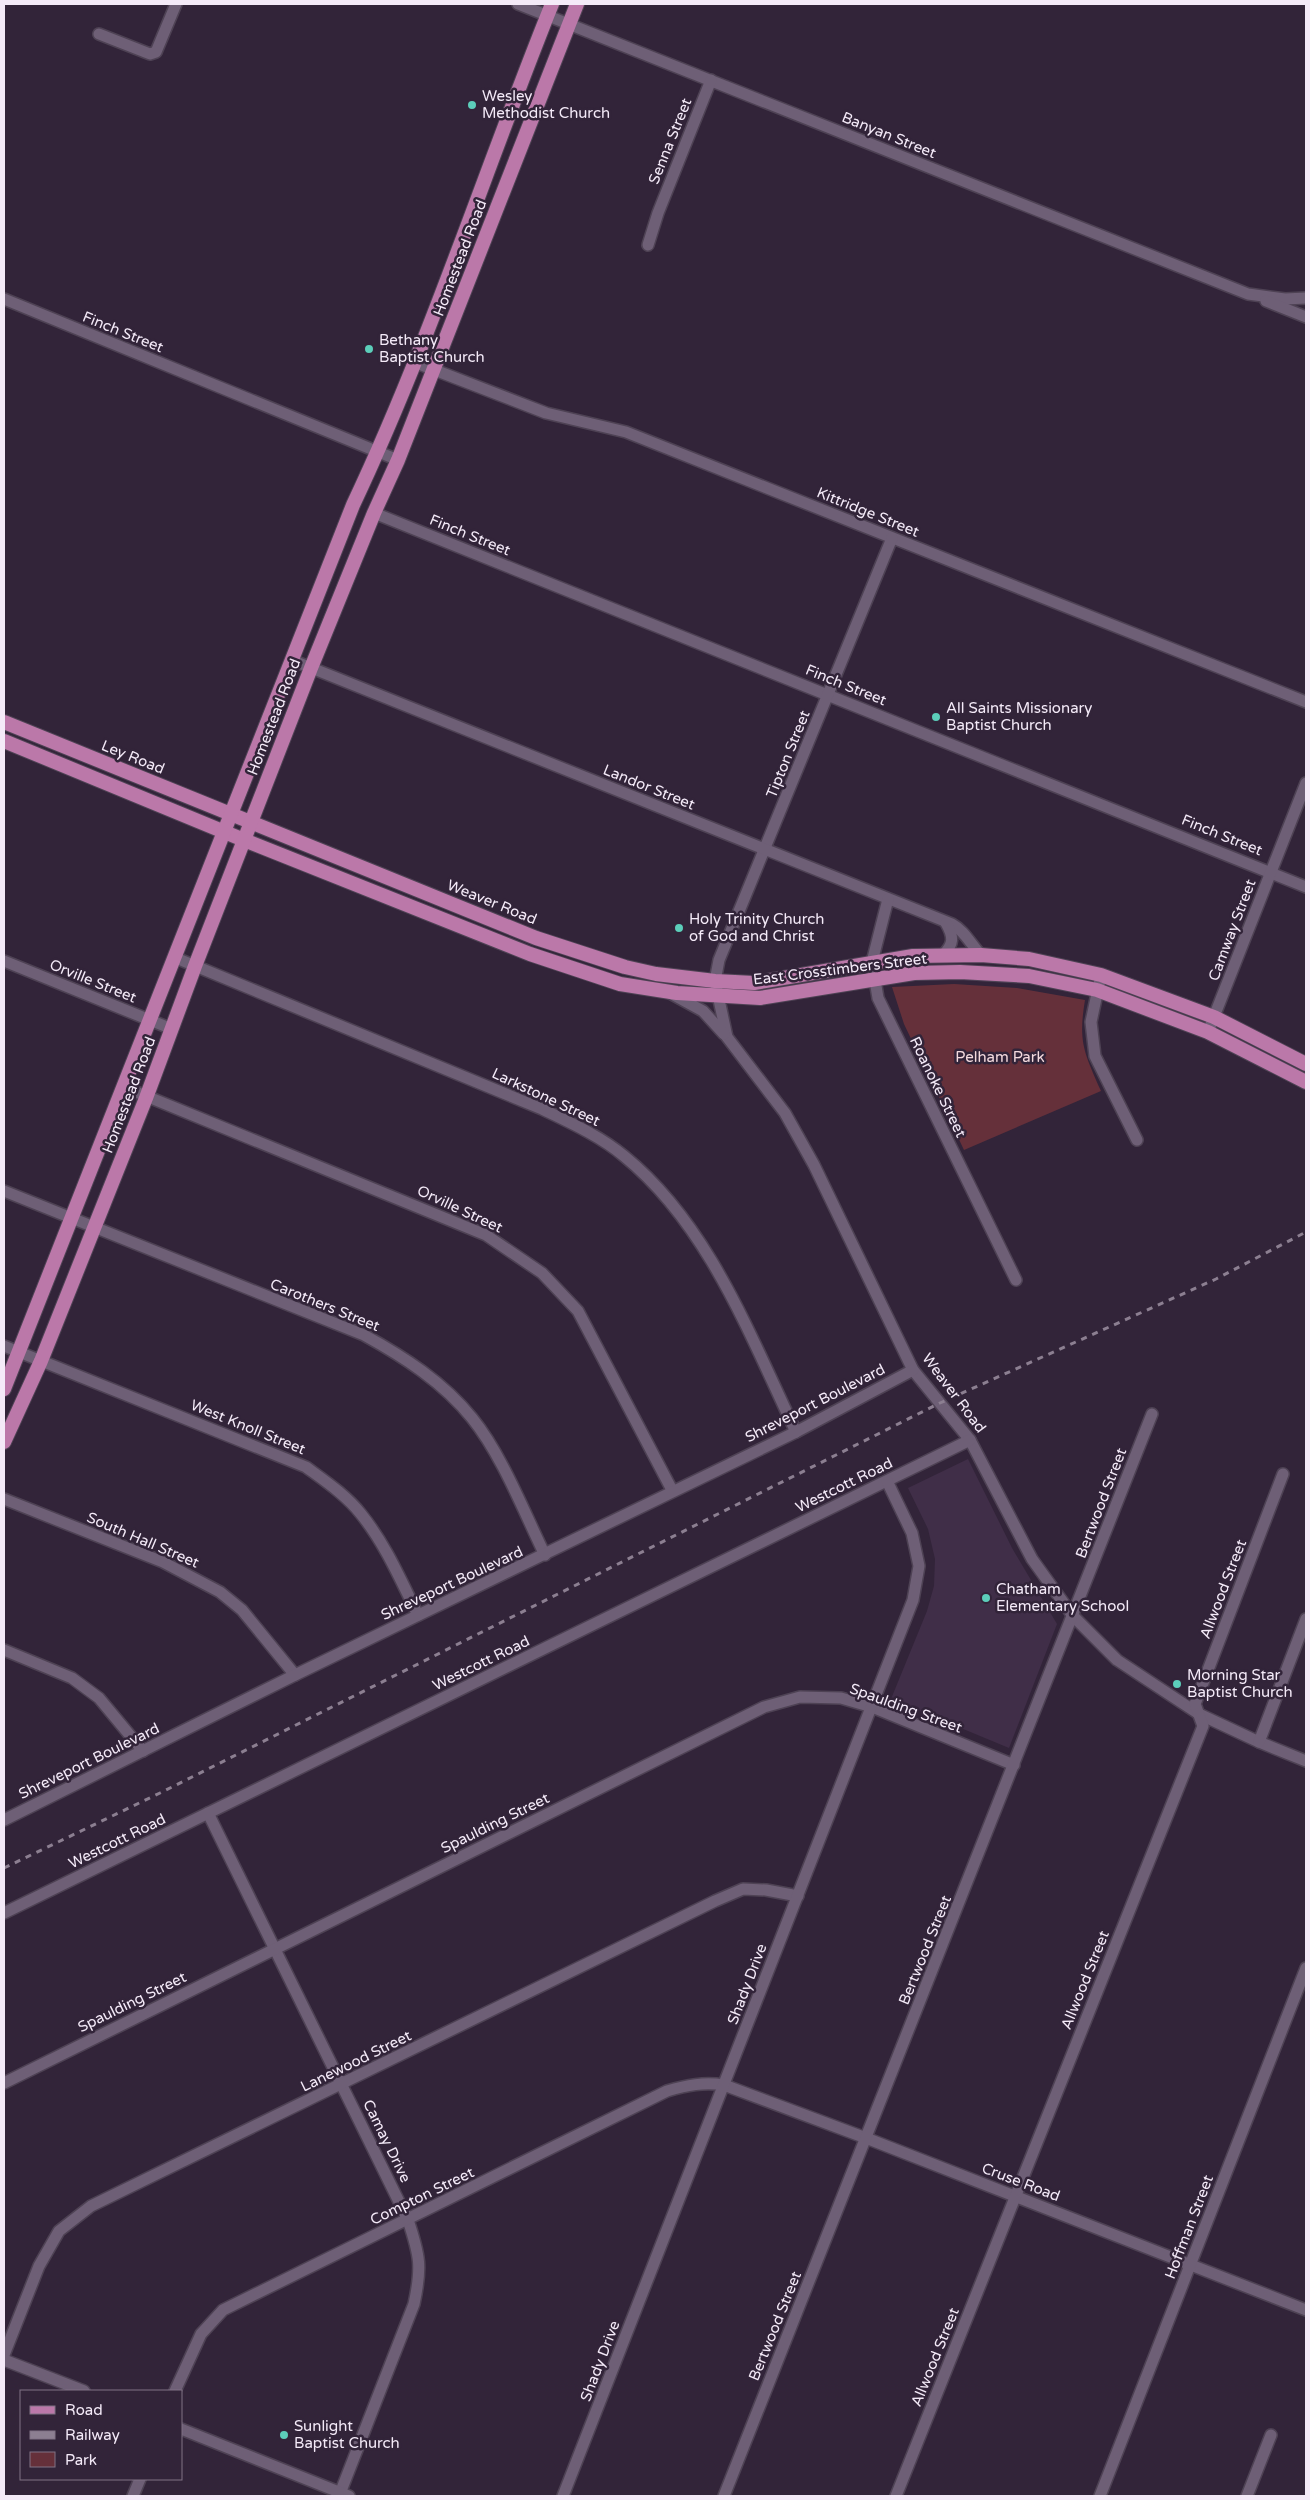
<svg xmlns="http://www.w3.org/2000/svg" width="1310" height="2500" viewBox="0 0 1310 2500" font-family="'Varela Round',sans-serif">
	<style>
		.built { fill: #402e48 }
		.green { fill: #65303a }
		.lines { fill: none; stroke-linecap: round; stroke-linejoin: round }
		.minor-casing { stroke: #4e4254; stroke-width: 14 }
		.major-casing { stroke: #4e4254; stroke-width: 16 }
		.minor { stroke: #6e5f76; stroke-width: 11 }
		.major { stroke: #bb78a9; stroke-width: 14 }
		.rail { stroke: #8c7f91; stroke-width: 3; stroke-dasharray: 6 6; stroke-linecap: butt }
		.poi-dot { fill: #5cceba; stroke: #322439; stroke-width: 2 }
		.labels { text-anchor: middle; stroke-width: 5; stroke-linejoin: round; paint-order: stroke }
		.poi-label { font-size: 15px; fill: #f4eaf8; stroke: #322439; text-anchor: start }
		.street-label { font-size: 15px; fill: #f4eaf8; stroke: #322439 }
		.park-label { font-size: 15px; fill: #f4dade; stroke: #322439 }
	</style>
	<rect width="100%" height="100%" fill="#322439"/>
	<path class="built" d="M968,1459L1012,1548L1057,1624L1009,1748L891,1699L927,1611L934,1586L935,1559L928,1529L908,1488Z"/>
	<path class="green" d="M954,984L1017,988L1085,1000C1078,1042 1084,1052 1101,1091L964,1150L904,1024L892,987Z"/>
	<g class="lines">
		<g class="minor-casing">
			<g id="minor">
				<path d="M518,4L1248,294L1285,299L1306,298"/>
				<path d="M99,34L150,54L156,52L176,4"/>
				<path d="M648,245L658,213L711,80"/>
				<path d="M4,299L398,460"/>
				<path d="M1266,301L1306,317"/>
				<path d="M414,362L546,413L626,432L1306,702"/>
				<path d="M374,513L1306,887"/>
				<path d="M892,538L719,960L715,981L727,1037L785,1113L814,1165L913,1370L970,1440L1032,1559L1073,1616L1117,1660L1199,1714L1259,1742L1306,1761"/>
				<path d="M294,661L952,924C965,931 971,945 981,955"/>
				<path d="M888,899L872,962L878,998L1016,1280"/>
				<path d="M943,955C954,944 954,937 946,923"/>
				<path d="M176,958L542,1109C571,1123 600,1136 624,1156C709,1225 750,1336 796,1432"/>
				<path d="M4,961L172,1029"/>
				<path d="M1101,975L1091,1022L1095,1056L1137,1140"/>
				<path d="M670,993L703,1011L724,1034"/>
				<path d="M1208,1032L1306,783"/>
				<path d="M124,1087L486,1235L542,1273L578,1311L672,1490"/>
				<path d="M4,1191L364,1335C404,1357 443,1382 472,1418C502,1455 524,1512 545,1555"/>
				<path d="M4,1346L306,1467C325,1481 346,1495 361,1514C386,1545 401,1581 418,1615"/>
				<path d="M4,1499L163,1562L220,1592L242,1610L295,1675"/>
				<path d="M4,1650L72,1678L99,1698L143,1751"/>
				<path d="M1259,1742L1306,1619"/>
				<path d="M208,1813L408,2220C420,2256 422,2267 414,2304L339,2496"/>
				<path d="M4,1820L295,1675L796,1432L913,1370"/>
				<path d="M4,1913L970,1440"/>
				<path d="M4,2083L764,1707L800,1697L841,1698L872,1707L1014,1765"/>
				<path d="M4,2355L39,2266L59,2231L91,2206L715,1901L743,1889L766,1890L798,1896"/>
				<path d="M4,2360L84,2391"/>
				<path d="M175,2391L201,2334L223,2310L667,2091C687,2085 704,2082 724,2085L866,2138L1306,2310"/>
				<path d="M181,2429L349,2496"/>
				<path d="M133,2496L140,2479"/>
				<path d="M563,2496L913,1600L919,1566L912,1533L887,1481"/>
				<path d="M724,2496L1152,1414"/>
				<path d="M896,2496L1203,1726L1195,1704L1283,1474"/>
				<path d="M1100,2496L1306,1968"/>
				<path d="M1247,2496L1271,2435"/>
			</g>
		</g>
		<g class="major-casing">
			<g id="major">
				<path d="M4,722L536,938L625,967L656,974L715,981L754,983L913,956L981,955L1029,959L1101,975L1214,1017L1306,1064"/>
				<path d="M4,741L244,840L530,954L620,984L677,993L760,998L914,973L960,972L1029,976L1097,990L1208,1032L1306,1082"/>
				<path d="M4,1389L353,505C430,342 485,170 552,4"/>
				<path d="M4,1442L41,1361L146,1098L195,966L311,668L374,513L398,460L577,4"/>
			</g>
		</g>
		<use href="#minor" class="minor"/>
		<use href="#major" class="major"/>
		<path class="rail" d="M4,1868L160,1793L940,1403L1216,1279L1306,1232"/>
	</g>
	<g class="poi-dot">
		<circle cx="472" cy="105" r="5"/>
		<circle cx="369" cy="349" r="5"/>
		<circle cx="936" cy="717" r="5"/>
		<circle cx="679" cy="928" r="5"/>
		<circle cx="986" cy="1598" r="5"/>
		<circle cx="1177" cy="1684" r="5"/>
		<circle cx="284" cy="2435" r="5"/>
	</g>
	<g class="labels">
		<g class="poi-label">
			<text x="482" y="101">Wesley<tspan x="482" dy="17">Methodist Church</tspan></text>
			<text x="379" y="345">Bethany<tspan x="379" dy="17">Baptist Church</tspan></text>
			<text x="946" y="713">All Saints Missionary<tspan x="946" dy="17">Baptist Church</tspan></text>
			<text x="689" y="924">Holy Trinity Church<tspan x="689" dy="17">of God and Christ</tspan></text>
			<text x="996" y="1594">Chatham<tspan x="996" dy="17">Elementary School</tspan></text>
			<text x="1187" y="1680">Morning Star<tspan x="1187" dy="17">Baptist Church</tspan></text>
			<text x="294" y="2431">Sunlight<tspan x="294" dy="17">Baptist Church</tspan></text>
		</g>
		<g class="street-label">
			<text transform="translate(889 135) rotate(22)" y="5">Banyan Street</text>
			<text transform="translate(670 141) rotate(-68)" y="5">Senna Street</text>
			<text transform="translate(460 258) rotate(-69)" y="5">Homestead Road</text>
			<text transform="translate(123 332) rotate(22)" y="5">Finch Street</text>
			<text transform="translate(868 512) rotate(22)" y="5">Kittridge Street</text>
			<text transform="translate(470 535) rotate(22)" y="5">Finch Street</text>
			<text transform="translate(846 685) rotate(22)" y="5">Finch Street</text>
			<text transform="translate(274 717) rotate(-69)" y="5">Homestead Road</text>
			<text transform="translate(788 754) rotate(-68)" y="5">Tipton Street</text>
			<text transform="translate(133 757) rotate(22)" y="5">Ley Road</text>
			<text transform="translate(649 787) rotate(22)" y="5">Landor Street</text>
			<text transform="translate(1222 835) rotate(22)" y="5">Finch Street</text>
			<text transform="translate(492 902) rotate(22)" y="5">Weaver Road</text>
			<text transform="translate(1232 930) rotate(-69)" y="5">Camway Street</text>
			<text transform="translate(840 969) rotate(-7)" y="5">East Crosstimbers Street</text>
			<text transform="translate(93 981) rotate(22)" y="5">Orville Street</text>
			<text transform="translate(938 1087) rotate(64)" y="5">Roanoke Street</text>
			<text transform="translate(129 1095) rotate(-69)" y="5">Homestead Road</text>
			<text transform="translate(546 1097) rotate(25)" y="5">Larkstone Street</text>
			<text transform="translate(460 1209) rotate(25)" y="5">Orville Street</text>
			<text transform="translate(325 1305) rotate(22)" y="5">Carothers Street</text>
			<text transform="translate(954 1393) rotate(53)" y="5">Weaver Road</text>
			<text transform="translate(815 1403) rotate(-27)" y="5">Shreveport Boulevard</text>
			<text transform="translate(248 1427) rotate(22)" y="5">West Knoll Street</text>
			<text transform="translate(844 1485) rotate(-26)" y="5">Westcott Road</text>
			<text transform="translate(1101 1503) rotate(-69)" y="5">Bertwood Street</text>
			<text transform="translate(143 1540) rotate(23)" y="5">South Hall Street</text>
			<text transform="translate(452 1583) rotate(-25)" y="5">Shreveport Boulevard</text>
			<text transform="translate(1223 1589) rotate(-69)" y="5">Allwood Street</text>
			<text transform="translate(481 1663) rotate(-26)" y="5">Westcott Road</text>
			<text transform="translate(906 1708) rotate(20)" y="5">Spaulding Street</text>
			<text transform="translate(89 1761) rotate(-26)" y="5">Shreveport Boulevard</text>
			<text transform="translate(495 1823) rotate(-26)" y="5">Spaulding Street</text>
			<text transform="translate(117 1841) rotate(-26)" y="5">Westcott Road</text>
			<text transform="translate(925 1950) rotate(-68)" y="5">Bertwood Street</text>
			<text transform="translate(1085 1980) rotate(-68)" y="5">Allwood Street</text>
			<text transform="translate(747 1984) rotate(-69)" y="5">Shady Drive</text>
			<text transform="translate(132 2002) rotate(-26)" y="5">Spaulding Street</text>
			<text transform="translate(356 2061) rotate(-26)" y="5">Lanewood Street</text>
			<text transform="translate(387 2141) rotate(64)" y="5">Camay Drive</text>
			<text transform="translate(1021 2182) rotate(21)" y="5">Cruse Road</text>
			<text transform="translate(422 2196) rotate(-26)" y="5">Compton Street</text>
			<text transform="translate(1189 2227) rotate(-69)" y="5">Hoffman Street</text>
			<text transform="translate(775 2326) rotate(-68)" y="5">Bertwood Street</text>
			<text transform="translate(935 2357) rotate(-68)" y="5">Allwood Street</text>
			<text transform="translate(600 2361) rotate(-69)" y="5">Shady Drive</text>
		</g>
		<g class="park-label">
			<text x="1000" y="1062">Pelham Park</text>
		</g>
	</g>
	<rect width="1310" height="2500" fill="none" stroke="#f4eaf8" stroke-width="10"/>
	<rect x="20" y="2390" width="162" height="90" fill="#322439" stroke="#807385"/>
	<rect x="30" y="2406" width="25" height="8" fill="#bb78a9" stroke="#807385"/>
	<text x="65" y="2415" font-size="15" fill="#f4eaf8">Road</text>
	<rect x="30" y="2431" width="25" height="8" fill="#8c7f91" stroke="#807385"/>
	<text x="65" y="2440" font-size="15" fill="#f4eaf8">Railway</text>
	<rect x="30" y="2452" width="25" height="15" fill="#65303a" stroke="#807385"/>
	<text x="65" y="2465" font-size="15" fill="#f4eaf8">Park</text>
</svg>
